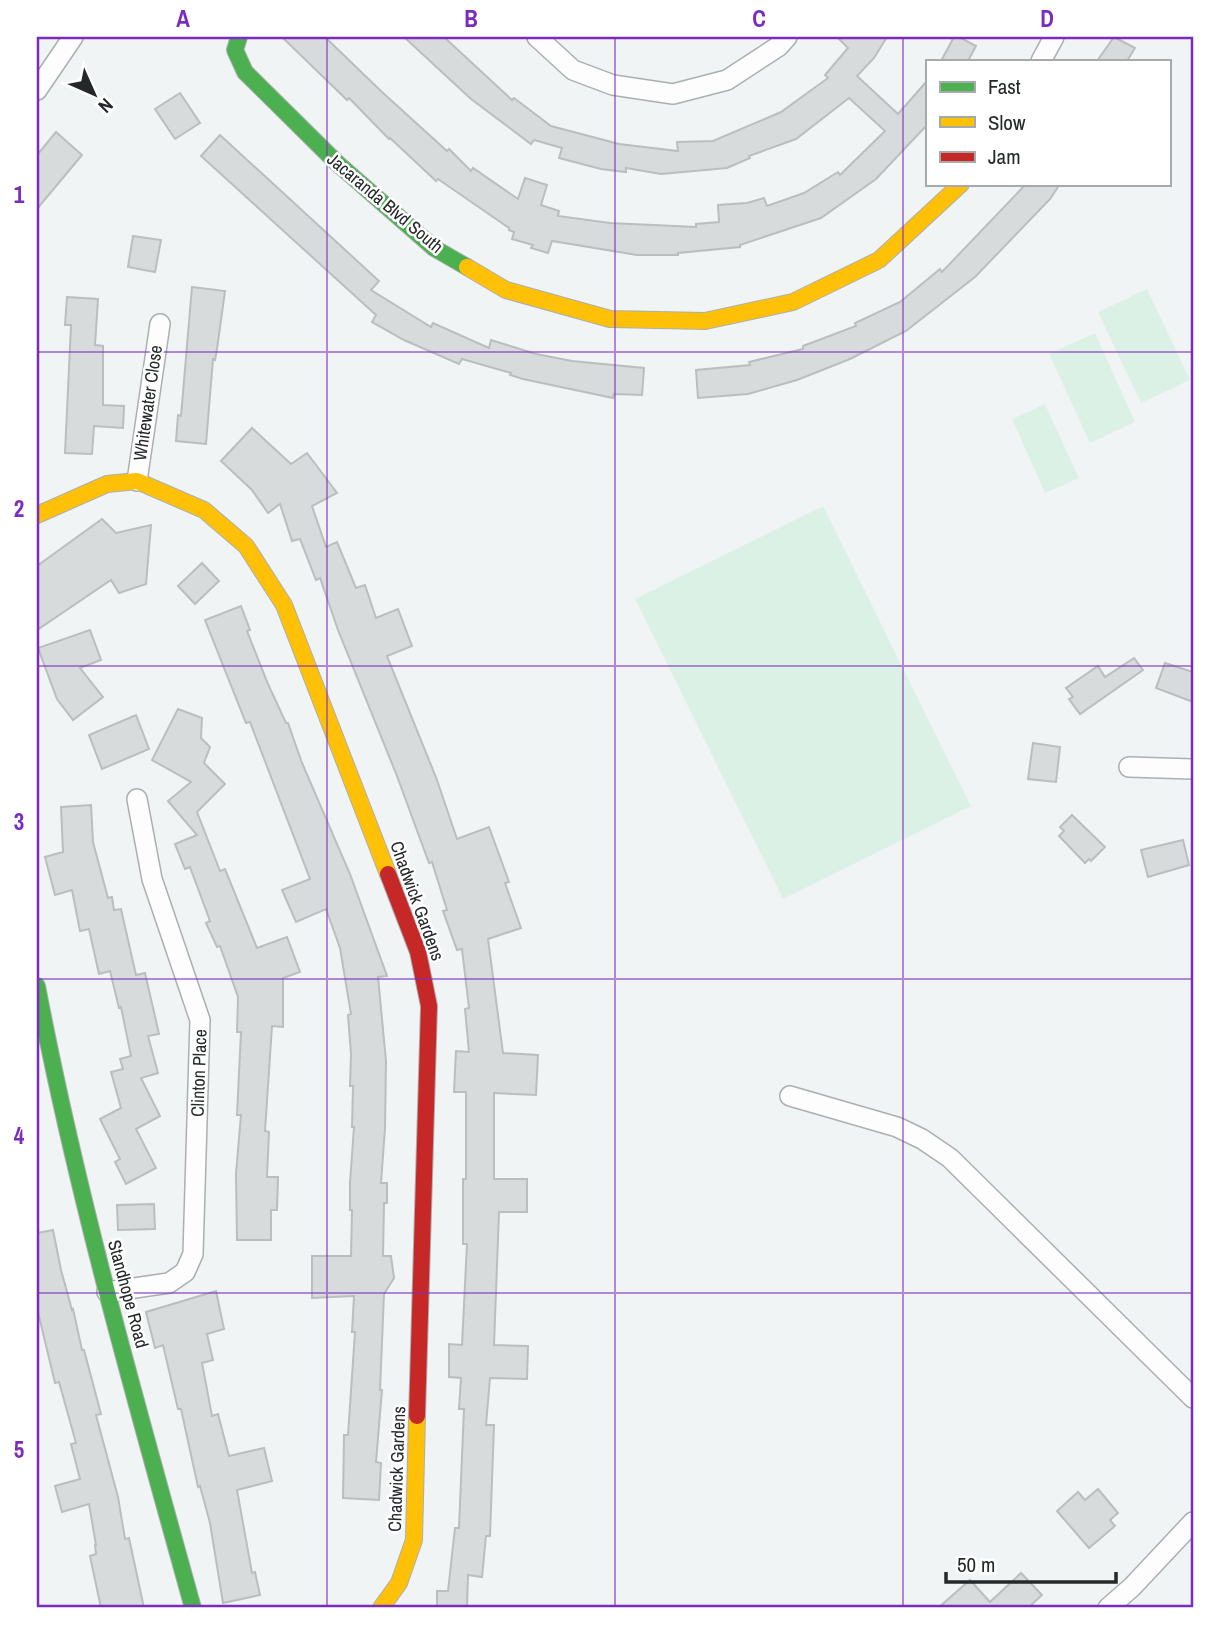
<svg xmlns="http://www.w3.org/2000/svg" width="1230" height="1645" viewBox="0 0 1230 1645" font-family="'Archivo Narrow',sans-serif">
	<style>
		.green { fill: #dcf1e6 }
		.building { fill: #d8dbdc; stroke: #bbbebe; stroke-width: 2 }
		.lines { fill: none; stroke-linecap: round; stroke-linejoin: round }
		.street-casing { stroke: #abafb0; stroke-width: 22 }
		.fast-casing { stroke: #abafb0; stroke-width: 18 }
		.slow-casing { stroke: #abafb0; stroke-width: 18 }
		.jam-casing { stroke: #abafb0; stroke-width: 18 }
		.street { stroke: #fdfdfe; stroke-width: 19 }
		.fast { stroke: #4caf50; stroke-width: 16 }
		.slow { stroke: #ffc107; stroke-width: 16 }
		.jam { stroke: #c62828; stroke-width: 16 }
		.grid { fill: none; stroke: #7b2cbf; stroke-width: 2; stroke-opacity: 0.55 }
		.labels { text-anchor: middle; stroke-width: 5; stroke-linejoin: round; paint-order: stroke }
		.street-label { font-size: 18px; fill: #252829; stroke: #fff }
		.neatline { fill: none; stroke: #7b2cbf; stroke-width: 2.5 }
		.grid-label { font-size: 23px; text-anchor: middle; font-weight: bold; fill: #7b2cbf }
	</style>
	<rect width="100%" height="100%" fill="#f0f4f5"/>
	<g class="green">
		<path d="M1147,289L1190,380L1141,403L1098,312Z"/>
		<path d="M1095,333L1135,422L1090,443L1049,354Z"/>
		<path d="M1045,404L1079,478L1045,493L1012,419Z"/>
		<path d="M823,506L971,806L783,899L635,599Z"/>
	</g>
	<g class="building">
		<path d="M282,37H325L382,92L447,151L449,149L471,171L473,168L518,199L525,178L547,185L541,205L559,211L558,216L610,223L696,227V224L719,222L718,205L747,203L764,198L767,206L804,193L838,172L840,175L885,131L849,98L796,139L749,156L750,158L727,168L661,174L626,168V172L601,169L559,158L562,148L534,140L531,144L471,99L404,37H444L512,100L514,98L551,126L619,144L678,151L677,142L713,141L781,112L828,78L825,75L848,48L837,37H887L874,58L857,76L898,114L927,81V125L876,179L821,218L740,245V247L678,253V255H637L552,241L548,253L531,248L533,245L512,239L514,232L509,230V228L438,179L436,181L390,138L389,139L349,98L347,100Z"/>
		<path d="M954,37H959L976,46L968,61H941Z"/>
		<path d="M1114,37L1135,48L1127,61H1097Z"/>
		<path d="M180,93L200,123L175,139L155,109Z"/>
		<path d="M56,132L82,155L37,209V155Z"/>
		<path d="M220,135L379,281L371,290L431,327L433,323L489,348L491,340L536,354L572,361L644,368L642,395L614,394L613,398L523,379L510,375L511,373L462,359L459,364L404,340L372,322L376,315L201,156Z"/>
		<path d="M1026,184H1060L1050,199L975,277L906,331L850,359L797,380L748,394L698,398L696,370L750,365L749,362L803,349V346L856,326L855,323L900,302L940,269L942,272Z"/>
		<path d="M133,236L161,240L155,272L128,267Z"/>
		<path d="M192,287L225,291L217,349L215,360L213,359L206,444L176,441L178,415L181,416Z"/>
		<path d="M67,297L98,299L95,345L103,346V405L124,406L123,428L94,426L92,454L65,453L71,325H65Z"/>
		<path d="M252,428L291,464L307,453L337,493L312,506L326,547L337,542L356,588L365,585L376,618L398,609L412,646L387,656L437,780L457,839L489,827L509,882L505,883L521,928L488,939L503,1053L538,1055L536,1095L494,1093V1179H527V1212H499L494,1345L528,1346L527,1379L490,1378L486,1425H494L490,1536H486L482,1577L468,1575L467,1608H437V1591H448L455,1528H459L464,1409H459L461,1378L449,1377V1344L462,1345L467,1244H463V1179H466V1092H454L456,1051L469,1052L465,1009L469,1008L462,949L457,950L443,911L447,910L432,862L429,863L397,776L338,630L320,578L316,580L300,539L292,541L280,504L268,513L252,490L221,461Z"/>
		<path d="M102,519L116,533L151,525L146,584L119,593L111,580L37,630V566Z"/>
		<path d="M202,563L219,581L195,604L178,586Z"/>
		<path d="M241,606L250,630L247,631L268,684L286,723H288L302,763L350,874L387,976L378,977L386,1061L385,1128L381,1183H387V1203H384L383,1256H391L394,1278L384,1294L380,1390H382L376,1462L381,1463L379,1500L343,1498L344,1435H348L355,1332H352L354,1296L312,1298V1256H351L352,1210H350V1183L354,1127H352L353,1086H350L351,1054L348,1015L351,1014L340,948L326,909L296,922L282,890L310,879L250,722L246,723L205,620Z"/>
		<path d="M90,630L101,660L80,668L103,697L73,720L57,699L38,648Z"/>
		<path d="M1134,658L1143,670L1080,714L1069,699L1073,697L1066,688L1098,666L1105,677Z"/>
		<path d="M1165,663L1193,672V702L1156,688Z"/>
		<path d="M178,709L202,718L201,738L210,747L204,763L225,784L197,812L220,871L225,869L257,948L287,937L300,972L283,978V1027L272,1026L265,1131L269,1132L267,1177H278L277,1210H271V1240H237L236,1174L241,1115H237L241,1032H237L238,997L220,946L217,947L206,923L210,921L190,867L185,869L175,844L197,835L168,801L191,782L152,760Z"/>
		<path d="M136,715L149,749L102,769L89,735Z"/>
		<path d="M1033,743L1060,747L1056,782L1028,779Z"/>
		<path d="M91,805L93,842L108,898L112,897L114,910L121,909L136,975L145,973L159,1034L148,1036L158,1073L141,1078L160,1116L136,1129L156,1168L126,1184L115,1162L120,1159L100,1119L121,1108L111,1072L123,1069L120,1059L131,1056L121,1007L119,1008L110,971L99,974L89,929L80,931L72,890L55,895L45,857L63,852L61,807Z"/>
		<path d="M1072,815L1105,847L1091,861L1089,859L1085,863L1059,836L1064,831L1060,827Z"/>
		<path d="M1183,840L1189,865L1148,877L1141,850Z"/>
		<path d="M154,1204L155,1229L118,1230L117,1205Z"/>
		<path d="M53,1230L61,1270L72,1310L73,1309L82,1350H84L101,1414L96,1415L118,1497L125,1539L129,1538L144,1608H101L90,1556L96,1554L95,1545H96L89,1504L62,1512L55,1486L80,1479L71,1444L76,1443L59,1382L55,1383L37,1308V1233Z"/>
		<path d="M216,1291L224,1329L207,1334L213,1360L202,1363L212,1416L218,1414L229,1456L264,1448L272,1481L237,1490L252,1573L255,1572L260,1595L223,1603L210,1523L200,1486L198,1487L181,1409H178L163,1345L155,1348L146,1312Z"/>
		<path d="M1098,1489L1118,1513L1110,1520L1115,1526L1089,1548L1057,1511L1078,1492L1085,1500Z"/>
		<path d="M1021,1573L1042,1595L1028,1608H938L970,1580L990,1602Z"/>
	</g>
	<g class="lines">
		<g class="street-casing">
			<g id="street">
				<path d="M537,37L573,70L613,85L673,94L727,80L779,46L787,37"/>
				<path d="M1041,61L1054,37"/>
				<path d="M37,90L73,37"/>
				<path d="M137,481L160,324"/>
				<path d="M1129,767L1193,769"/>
				<path d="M790,1096L897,1127L922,1139L950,1158L1193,1398"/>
				<path d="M107,1292L169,1283L185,1272L193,1254L200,1020L152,879L137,799"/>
				<path d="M1108,1608L1132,1587L1193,1522"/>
			</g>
		</g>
		<g class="fast-casing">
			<g id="fast">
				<path d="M239,37L235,50L245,72L337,163L434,248L467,267"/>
				<path d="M37,986C77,1196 136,1402 193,1608"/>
			</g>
		</g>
		<g class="slow-casing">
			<g id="slow">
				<path d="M467,267L506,290L610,319L705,321L793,302L879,260L961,184"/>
				<path d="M37,515L107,484L137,481L204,510L246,546L284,605L388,874"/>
				<path d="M381,1608L399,1583L414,1540L417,1416"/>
			</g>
		</g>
		<g class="jam-casing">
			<path id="jam" d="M388,874L418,952L429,1006L417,1416"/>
		</g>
		<use href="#street" class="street"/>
		<use href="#fast" class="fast"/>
		<use href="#slow" class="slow"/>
		<use href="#jam" class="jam"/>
	</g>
	<path class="grid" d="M327,37V1608M615,37V1608M903,37V1608M37,352H1193M37,666H1193M37,979H1193M37,1293H1193"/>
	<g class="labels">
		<g class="street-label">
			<text transform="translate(385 203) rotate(40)" y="6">Jacaranda Blvd South</text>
			<text transform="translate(148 403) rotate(-82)" y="6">Whitewater Close</text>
			<text transform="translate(417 901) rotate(70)" y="6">Chadwick Gardens</text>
			<text transform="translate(199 1073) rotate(-88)" y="6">Clinton Place</text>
			<text transform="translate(128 1294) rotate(75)" y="6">Standhope Road</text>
			<text transform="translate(397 1469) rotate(-88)" y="6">Chadwick Gardens</text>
		</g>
	</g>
	<rect width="1230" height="1645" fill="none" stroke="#ffffff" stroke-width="77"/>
	<rect x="926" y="60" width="245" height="126" fill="#ffffff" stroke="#a8a9a9" stroke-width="2"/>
	<rect x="940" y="82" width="35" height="10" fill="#4caf50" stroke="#a8a9a9" stroke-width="2"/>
	<text x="988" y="94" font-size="21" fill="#252829">Fast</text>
	<rect x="940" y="117" width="35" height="10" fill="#ffc107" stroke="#a8a9a9" stroke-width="2"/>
	<text x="988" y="130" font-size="21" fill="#252829">Slow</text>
	<rect x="940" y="152" width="35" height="10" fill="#c62828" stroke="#a8a9a9" stroke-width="2"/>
	<text x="988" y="164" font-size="21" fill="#252829">Jam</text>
	<g transform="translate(94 94) rotate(135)" stroke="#ffffff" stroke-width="5" paint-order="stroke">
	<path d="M0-5L12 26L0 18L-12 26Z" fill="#252829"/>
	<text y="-10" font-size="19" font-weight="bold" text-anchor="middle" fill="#252829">N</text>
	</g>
	<path d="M946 1572v10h170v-10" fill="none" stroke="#252829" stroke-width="3.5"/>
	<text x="957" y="1572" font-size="21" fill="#252829" stroke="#ffffff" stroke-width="5" paint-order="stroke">50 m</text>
	<rect x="38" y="38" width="1154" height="1568" class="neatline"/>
	<g class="grid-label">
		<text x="183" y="27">A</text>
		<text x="471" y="27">B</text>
		<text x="759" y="27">C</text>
		<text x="1047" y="27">D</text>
		<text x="19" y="203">1</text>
		<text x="19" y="517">2</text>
		<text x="19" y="830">3</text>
		<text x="19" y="1144">4</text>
		<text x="19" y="1458">5</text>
	</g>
</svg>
